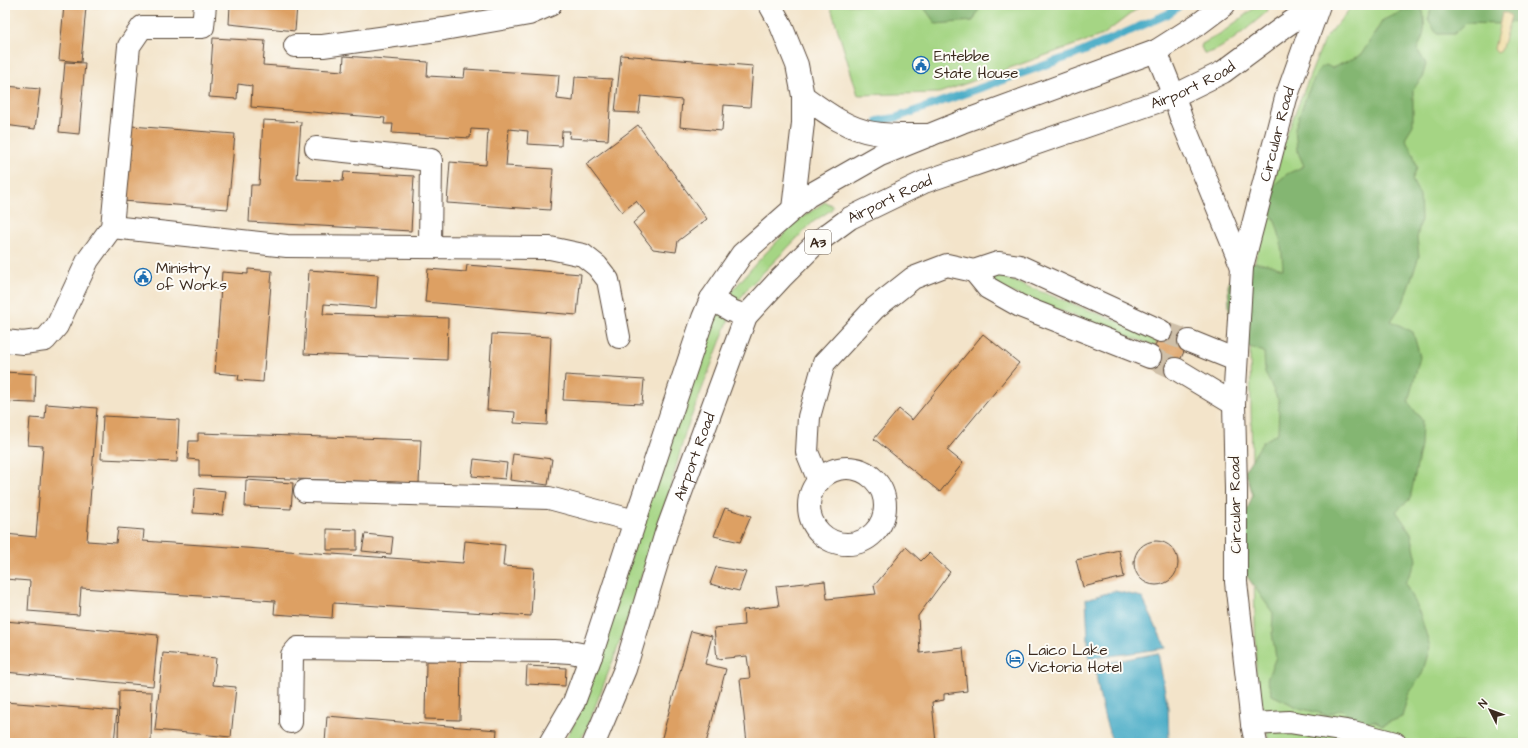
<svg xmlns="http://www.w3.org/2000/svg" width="1528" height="748" viewBox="0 0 1528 748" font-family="'Architects Daughter',sans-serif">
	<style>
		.green { fill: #a5d584; stroke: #708051 }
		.forest { fill: #84b672; stroke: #607048 }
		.sand { fill: #eeda9e; stroke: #94825e }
		.water { fill: #46abc6; stroke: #406a72 }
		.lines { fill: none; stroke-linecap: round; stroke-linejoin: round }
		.stream { stroke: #46abc6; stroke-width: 8 }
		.building { fill: #dda063 }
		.minor-tunnel { stroke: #cebfa8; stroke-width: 22; stroke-dasharray: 22 11; stroke-linecap: butt }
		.minor-casing { stroke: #574638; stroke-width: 24 }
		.highway-casing { stroke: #574638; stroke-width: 24 }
		.minor { stroke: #fff; stroke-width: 22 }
		.highway { stroke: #fff; stroke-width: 22 }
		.labels { text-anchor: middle; stroke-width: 4; stroke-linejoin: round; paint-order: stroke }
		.shield { fill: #fdfcf7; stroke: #75695f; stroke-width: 1 }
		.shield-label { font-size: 14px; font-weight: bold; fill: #3b2a1e }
		.poi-label { font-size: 15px; fill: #3b2a1e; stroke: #fdfcf7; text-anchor: start }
		.street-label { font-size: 15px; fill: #3b2a1e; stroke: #fdfcf7 }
	</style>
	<rect width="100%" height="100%" fill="#fdfcf7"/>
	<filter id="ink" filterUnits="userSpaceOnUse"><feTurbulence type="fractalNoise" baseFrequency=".025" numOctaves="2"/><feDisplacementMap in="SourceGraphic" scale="8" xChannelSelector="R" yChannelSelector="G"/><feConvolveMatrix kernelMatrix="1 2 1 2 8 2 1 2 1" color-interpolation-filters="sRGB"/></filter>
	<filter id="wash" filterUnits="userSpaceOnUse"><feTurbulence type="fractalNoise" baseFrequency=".012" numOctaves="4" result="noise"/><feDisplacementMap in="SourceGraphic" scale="16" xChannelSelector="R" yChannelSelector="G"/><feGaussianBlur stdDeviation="0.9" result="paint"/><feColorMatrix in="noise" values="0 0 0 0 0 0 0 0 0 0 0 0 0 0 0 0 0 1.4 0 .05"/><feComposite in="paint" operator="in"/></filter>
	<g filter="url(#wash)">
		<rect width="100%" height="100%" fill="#f3e4ca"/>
		<g class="green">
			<path d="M830,5H1142L1103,35L939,93L858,95Z"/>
			<path d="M1258,5H1264L1268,8L1267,12C1254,22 1219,55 1204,53L1201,47L1202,44L1223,32Z"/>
			<path d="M1353,5H1523V743H1269L1256,674L1250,357L1255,261L1279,154L1324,40Z"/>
			<path d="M825,202L833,206L831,210L813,222L747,289L732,311L685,433L672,482L617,650L586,730L578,743H564L581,710L681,406L720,305L758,261L798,220Z"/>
			<path d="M993,275L1000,276L1159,337L1155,346L994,286L989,280Z"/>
		</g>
		<g class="forest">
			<path d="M922,5H981L973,21L936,24Z"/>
			<path d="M1432,5H1523V20L1500,24L1466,23L1454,34H1437L1428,20Z"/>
			<path d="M1415,6L1423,11C1426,27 1425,35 1417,49L1426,64L1422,78L1413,89V125L1405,138L1413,153L1417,168L1412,180L1420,196L1421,219L1417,238L1419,256L1403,303L1391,321L1413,332L1420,357L1408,402L1422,420L1421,446L1410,499L1396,511L1411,533L1417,560L1405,583L1420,614L1430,647L1422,674L1408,695L1402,717L1382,725L1375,721L1356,723L1342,709L1327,715L1299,708L1272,695L1267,679L1276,657L1272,633L1273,613L1246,575L1245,515L1253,495L1245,470L1263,442L1278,433L1279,402L1265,372L1264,352L1244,345L1230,324L1228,286L1234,269L1250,262L1267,264L1283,269C1281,239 1280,226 1264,201L1267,191L1287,174L1304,166L1297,150L1295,128L1307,94L1319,69L1326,65L1332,68L1361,55L1383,20Z"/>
		</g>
		<g class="sand">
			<path d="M1502,13H1507L1511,16L1501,51L1497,53L1494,49Z"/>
			<path d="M1523,15V45L1519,54L1515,53C1514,44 1521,25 1523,15Z"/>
		</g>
		<g class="water">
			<path d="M1115,591L1142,597L1166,648L1089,659L1086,599Z"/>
			<path d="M1158,653L1168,708L1169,743H1113C1103,717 1098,692 1095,665Z"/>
		</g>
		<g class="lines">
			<path class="stream" d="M878,121L895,118L1082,52L1170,13L1180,5"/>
		</g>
		<g id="blocks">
			<g class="building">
				<path d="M64,5H100L99,8L86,7L81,62L59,60Z"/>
				<path d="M230,5H297L295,31L229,24Z"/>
				<path d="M213,38L265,41L263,65L343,71L344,56L428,62L427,76L464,78L465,69L559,75L557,99L573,101L575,77L612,79L608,140L569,138L570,131H562L561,146L527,144L528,131L509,129L506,166L553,169L550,210L447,203L450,162L486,165L488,130L471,129L470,138L392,133L393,124H384L385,118L251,107L252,86L238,84L237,99L209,97Z"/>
				<path d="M621,55L753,66L750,107L724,105L722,131L680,127L682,100L641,96L639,113L615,112Z"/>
				<path d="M65,62L85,63L79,134L59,132Z"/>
				<path d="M5,86L40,89L35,129L5,125Z"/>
				<path d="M263,120L301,122L297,179L343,181L344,172L414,176L411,231L249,222L251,185H259Z"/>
				<path d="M638,125L707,219L678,241L676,252L653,249L633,223L645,212L636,201L622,212L586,164Z"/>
				<path d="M131,126L235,134L228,209L123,201Z"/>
				<path d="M467,265L581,274L577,315L425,302L428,269L466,272Z"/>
				<path d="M248,269L272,271L263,382L238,380L239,375L215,373L222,272L248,274Z"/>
				<path d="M309,270L378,275L376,308L324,304L323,314L448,318L447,360L304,354Z"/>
				<path d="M1164,323L1192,334L1172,378L1147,366Z"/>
				<path d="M492,334L551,337L547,425L514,423L515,412L487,410Z"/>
				<path d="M983,334L1019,363L947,450L963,463L940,492L874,439L899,409L912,420Z"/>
				<path d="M5,372L36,374L35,403L5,402Z"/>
				<path d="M565,375L644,380L642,404L563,400Z"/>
				<path d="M46,404L97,408L87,541L116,543L118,528L144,530L143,541L463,563L465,541L505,545L503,566L534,568L531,616L333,603L332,618L274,614L275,601L81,588L79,615L28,611L30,581L5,579V534L36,537L43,446L28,445L30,418L45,419Z"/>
				<path d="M103,416L179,420L177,462L101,459Z"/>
				<path d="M198,433L421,440L419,483L199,476V460L188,459L189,441H198Z"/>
				<path d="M513,454L552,459L548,485L510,480Z"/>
				<path d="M474,459L507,463L505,479L472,476Z"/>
				<path d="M246,480L293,483L291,509L245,507Z"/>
				<path d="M195,488L226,491L223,515L193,513Z"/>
				<path d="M725,508L751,516L740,542L714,536Z"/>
				<path d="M327,529L357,530V550H327Z"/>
				<path d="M365,534L393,537L391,554L362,551Z"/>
				<circle cx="1156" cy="563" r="22"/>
				<path d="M906,547L921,561L929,553L950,572L918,616L920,653L963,648L967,691L944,694V700L932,702L936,743H747L740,679L750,678L747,656L717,659L714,628L744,625L743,610L779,606L776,586L825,581L827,599L876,594L874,586Z"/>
				<path d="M1119,550L1124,577L1083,587L1076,560Z"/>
				<path d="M716,567L746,572L739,591L710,584Z"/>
				<path d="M5,621L158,635L153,686L5,672Z"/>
				<path d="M691,631L712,636L705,664L726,669L706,743H668L661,741Z"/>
				<path d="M163,653L216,658L213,685L236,687L231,737L155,730Z"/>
				<path d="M461,660L460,720L425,719L426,661Z"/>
				<path d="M527,666L566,668L565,686L526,684Z"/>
				<path d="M119,691L152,692L151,743H118Z"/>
				<path d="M5,702L117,711L114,743H5Z"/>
				<path d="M327,716L497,730L496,743H325Z"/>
			</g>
		</g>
	</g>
	<g filter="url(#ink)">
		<use href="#blocks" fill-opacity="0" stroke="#574638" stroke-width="1"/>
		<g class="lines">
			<g class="minor-tunnel">
				<path d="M1161,331L1189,341"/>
				<path d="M1150,357L1176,369"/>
			</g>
			<g class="minor-casing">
				<g id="minor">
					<path d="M770,5L780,23L797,65L803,96V123L793,209"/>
					<path d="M295,46H323L444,29L529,14L550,5"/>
					<path d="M1156,51L1174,96L1181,118L1242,267"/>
					<path d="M803,96C825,112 847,129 874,133C892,136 911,135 930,135"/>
					<path d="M316,148L431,160L430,246"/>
					<path d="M112,227L287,246L550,248L583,255L597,266L608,280L619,337"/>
					<path d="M974,271L988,288L1020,306L1150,357"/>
					<path d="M5,341L23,343L45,340L57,326L88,260L112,227L129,46L142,27H203L205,5"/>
					<path d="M1189,341L1236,360"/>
					<path d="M1176,369L1234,404"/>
					<circle cx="847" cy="506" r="38"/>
					<path d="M819,481L807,452L809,417L824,363L875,308L913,278L947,265L974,271L998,263L1019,266L1161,331"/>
					<path d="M305,491L549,498L635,521"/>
					<path d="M291,722L292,655L298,648L554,651L570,652L591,656"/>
					<path d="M1252,724L1289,722L1353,732L1395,743"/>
					<path id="s1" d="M1256,743L1252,724L1236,582V489L1234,404L1242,267L1286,98L1319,5"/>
				</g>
			</g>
			<g class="highway-casing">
				<g id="highway">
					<path d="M711,299L732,311L746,316"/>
					<path d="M550,743L574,702L591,656L635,521L703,318L711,299L742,254L808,196L880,155L962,122L1156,51L1200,23L1224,5"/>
					<path id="s2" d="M594,743L625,669L666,533L746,316L781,278L816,243L850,218L924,182L1174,96L1223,72L1281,29L1316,5"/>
				</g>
			</g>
			<use href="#minor" class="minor"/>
			<use href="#highway" class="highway"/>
		</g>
	</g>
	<defs>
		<g id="civic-ring" transform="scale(0.9)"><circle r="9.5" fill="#fdfcf7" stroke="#1f6fb2" stroke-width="1.5"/><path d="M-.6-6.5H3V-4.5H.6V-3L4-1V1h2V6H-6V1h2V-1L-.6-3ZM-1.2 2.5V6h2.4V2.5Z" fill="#1f6fb2"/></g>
		<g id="hotel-ring" transform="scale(0.9)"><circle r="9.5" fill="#fdfcf7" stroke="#1f6fb2" stroke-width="1.5"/><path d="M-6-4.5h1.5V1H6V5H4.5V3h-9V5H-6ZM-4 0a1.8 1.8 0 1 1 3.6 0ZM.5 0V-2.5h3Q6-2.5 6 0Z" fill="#1f6fb2"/></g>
	</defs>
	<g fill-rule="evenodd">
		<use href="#civic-ring" x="921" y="65"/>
		<use href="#civic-ring" x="143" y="277"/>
		<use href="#hotel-ring" x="1015" y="659"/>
	</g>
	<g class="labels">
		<rect class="shield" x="805" y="230" width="26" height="24" rx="3"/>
		<g class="shield-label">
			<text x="818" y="247">A3</text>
		</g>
		<g class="poi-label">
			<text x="934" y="61">Entebbe<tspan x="934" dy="17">State House</tspan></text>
			<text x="156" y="273">Ministry<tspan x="156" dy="17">of Works</tspan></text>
			<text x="1028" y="655">Laico Lake<tspan x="1028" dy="17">Victoria Hotel</tspan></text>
		</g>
		<g class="street-label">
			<text dy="5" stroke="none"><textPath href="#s2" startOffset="965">Airport Road</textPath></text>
			<text dy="5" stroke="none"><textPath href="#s1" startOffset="615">Circular Road</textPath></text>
			<text dy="5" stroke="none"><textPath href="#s2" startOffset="641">Airport Road</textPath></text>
			<text dy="5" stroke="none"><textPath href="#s2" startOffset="304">Airport Road</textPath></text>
			<text transform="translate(1235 505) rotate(-91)" y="5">Circular Road</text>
		</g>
	</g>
	<rect width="1528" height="748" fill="none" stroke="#fdfcf7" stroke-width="20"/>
	<g transform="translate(1490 710) rotate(312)" stroke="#fdfcf7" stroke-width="3" paint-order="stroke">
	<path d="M0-3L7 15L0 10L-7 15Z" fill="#3b2a1e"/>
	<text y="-6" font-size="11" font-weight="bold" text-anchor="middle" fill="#3b2a1e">N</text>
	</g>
</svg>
